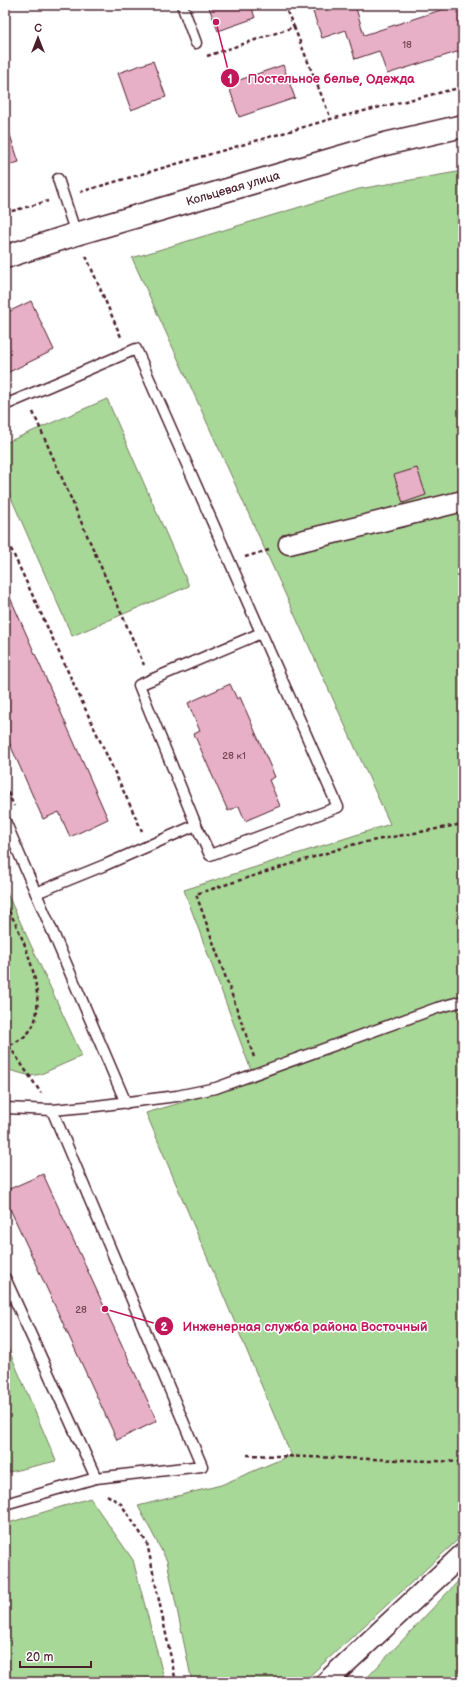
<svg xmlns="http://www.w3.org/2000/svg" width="468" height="1687" viewBox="0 0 468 1687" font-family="'Balsamiq Sans',sans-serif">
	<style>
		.green { fill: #a8d898; stroke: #797c62 }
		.building { fill: #e8b0c6; stroke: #4a1f2b }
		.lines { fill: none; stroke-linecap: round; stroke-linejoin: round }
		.service-casing { stroke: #4a1f2b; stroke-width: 13 }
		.minor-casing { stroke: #4a1f2b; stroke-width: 23 }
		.tertiary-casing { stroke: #4a1f2b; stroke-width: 25 }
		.path { stroke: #4a1f2b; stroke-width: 2.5; stroke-dasharray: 4 3; stroke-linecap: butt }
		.service { stroke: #fff; stroke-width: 10 }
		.minor { stroke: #fff; stroke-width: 20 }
		.tertiary { stroke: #fff; stroke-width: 22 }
		.labels { text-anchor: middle; stroke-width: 3; stroke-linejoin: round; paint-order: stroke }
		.number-label { font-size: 10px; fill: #724352 }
		.street-label { font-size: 12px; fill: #4a1f2b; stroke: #fff }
		.leader { fill: none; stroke: #c2185b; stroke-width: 1.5 }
		.callout-dot { fill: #c2185b; stroke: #fff; stroke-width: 1.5 }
		.mark-label { font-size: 12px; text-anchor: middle; font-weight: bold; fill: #fff }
		.callout-label { font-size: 13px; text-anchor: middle; font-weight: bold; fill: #c2185b; stroke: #fff; stroke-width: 3; stroke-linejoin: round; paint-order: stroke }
	</style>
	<rect width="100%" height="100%" fill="#fff"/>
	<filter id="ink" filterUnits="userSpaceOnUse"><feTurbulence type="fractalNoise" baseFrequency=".025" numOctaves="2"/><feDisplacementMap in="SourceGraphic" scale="8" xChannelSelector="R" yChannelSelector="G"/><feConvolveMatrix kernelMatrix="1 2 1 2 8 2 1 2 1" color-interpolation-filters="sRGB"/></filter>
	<g filter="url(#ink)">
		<g class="green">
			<path d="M463,171V1535L303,1682H192L167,1561L138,1506L221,1485L291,1455L146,1113L255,1081L184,890L390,824L132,258L359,189Z"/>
			<path d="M107,399L189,586L72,636L5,484V443Z"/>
			<path d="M5,889L82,1056L41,1074L31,1076L5,1069Z"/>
			<path d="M5,1341L56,1461L5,1473Z"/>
			<path d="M90,1498L133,1560L165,1682H5V1524Z"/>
			<path d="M463,1576V1682H363Z"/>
		</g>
		<g class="building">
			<path d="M208,5H251L255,18L218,31Z"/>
			<path d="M355,5L364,35L456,5H463V50L387,74L379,51L355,59L346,30L322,38L311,6Z"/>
			<path d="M153,61L166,97L131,110L118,73Z"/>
			<path d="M283,65L295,98L239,117L228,84Z"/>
			<path d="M5,120L19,162L5,166Z"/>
			<path d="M31,301L54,350L5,374V307L8,312Z"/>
			<path d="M417,468L426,495L403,503L394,475Z"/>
			<path d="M5,586L108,819L70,837L59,812L43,819L5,733Z"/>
			<path d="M230,684L237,699L240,697L275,777L269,780L280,806L245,821L239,806L228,811L194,734L200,731L188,703Z"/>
			<path d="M43,1174L157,1421L117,1440L5,1198V1191Z"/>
		</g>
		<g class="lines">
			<g class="service-casing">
				<g id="service">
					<path d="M182,5L196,43"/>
					<path d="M58,179L76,234"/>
					<path d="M5,405L136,349L338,807L210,855L196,825L105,865L36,893"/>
					<path d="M5,821L126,1103"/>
					<path d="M196,825L139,685L261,633"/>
					<path d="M5,1108L52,1110L96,1106L177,1096L216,1088L437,1008L463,1001"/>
					<path d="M52,1110L202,1466L96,1478"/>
					<path d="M5,1278L96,1478L5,1504"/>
				</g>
			</g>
			<g class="minor-casing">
				<g id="minor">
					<path d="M289,544L463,501"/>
					<path d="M326,1682L463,1554"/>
				</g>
			</g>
			<g class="tertiary-casing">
				<g id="tertiary">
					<path id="s1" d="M5,257L76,234L385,144L463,126"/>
				</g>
			</g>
			<g class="path">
				<path d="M294,27L331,119"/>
				<path d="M207,56L294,27L284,5"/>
				<path d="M80,192L331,119L463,87"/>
				<path d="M5,213L48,201"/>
				<path d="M86,256L121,337"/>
				<path d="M33,412L144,665"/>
				<path d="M5,536L142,831"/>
				<path d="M245,557L269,550"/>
				<path d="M5,786L14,806"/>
				<path d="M5,905C22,930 53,1006 28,1033C23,1039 12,1044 5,1048"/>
				<path d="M5,1040L41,1093"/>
				<path d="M254,1057L196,894L355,844L463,824"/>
				<path d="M247,1455L463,1462"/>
				<path d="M107,1495L121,1504L147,1543L176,1682"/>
			</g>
			<use href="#service" class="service"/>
			<use href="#minor" class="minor"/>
			<use href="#tertiary" class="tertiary"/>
		</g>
	</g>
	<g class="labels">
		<g class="number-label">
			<text x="407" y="48">18</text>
			<text x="234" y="759">28 к1</text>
			<text x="81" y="1313">28</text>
		</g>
		<g class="street-label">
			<text dy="4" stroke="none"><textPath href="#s1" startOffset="238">Кольцевая улица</textPath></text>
		</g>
	</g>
	<path class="leader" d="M216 22L230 78M105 1309L164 1326"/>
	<g class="callout-dot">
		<circle cx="216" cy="22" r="4"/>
		<circle cx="105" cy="1309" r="4"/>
		<circle cx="230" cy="78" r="10"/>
		<circle cx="164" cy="1326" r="10"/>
	</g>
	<g class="mark-label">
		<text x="230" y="83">1</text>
		<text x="164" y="1331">2</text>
	</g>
	<g class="callout-label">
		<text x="331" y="83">Постельное белье, Одежда</text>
		<text x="305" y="1331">Инженерная служба района Восточный</text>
	</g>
	<rect width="468" height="1687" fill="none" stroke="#fff" stroke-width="20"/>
	<rect x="10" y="10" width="448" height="1667" fill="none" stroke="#4a1f2b" stroke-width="1.5" filter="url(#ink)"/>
	<g transform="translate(38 38)" stroke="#ffffff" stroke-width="3" paint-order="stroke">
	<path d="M0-3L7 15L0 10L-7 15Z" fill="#4a1f2b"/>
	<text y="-6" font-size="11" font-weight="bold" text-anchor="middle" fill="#4a1f2b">С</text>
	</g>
	<path d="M20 1661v6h71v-6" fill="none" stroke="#4a1f2b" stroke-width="2"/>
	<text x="26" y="1661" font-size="12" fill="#4a1f2b" stroke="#ffffff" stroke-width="3" paint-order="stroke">20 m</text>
</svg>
